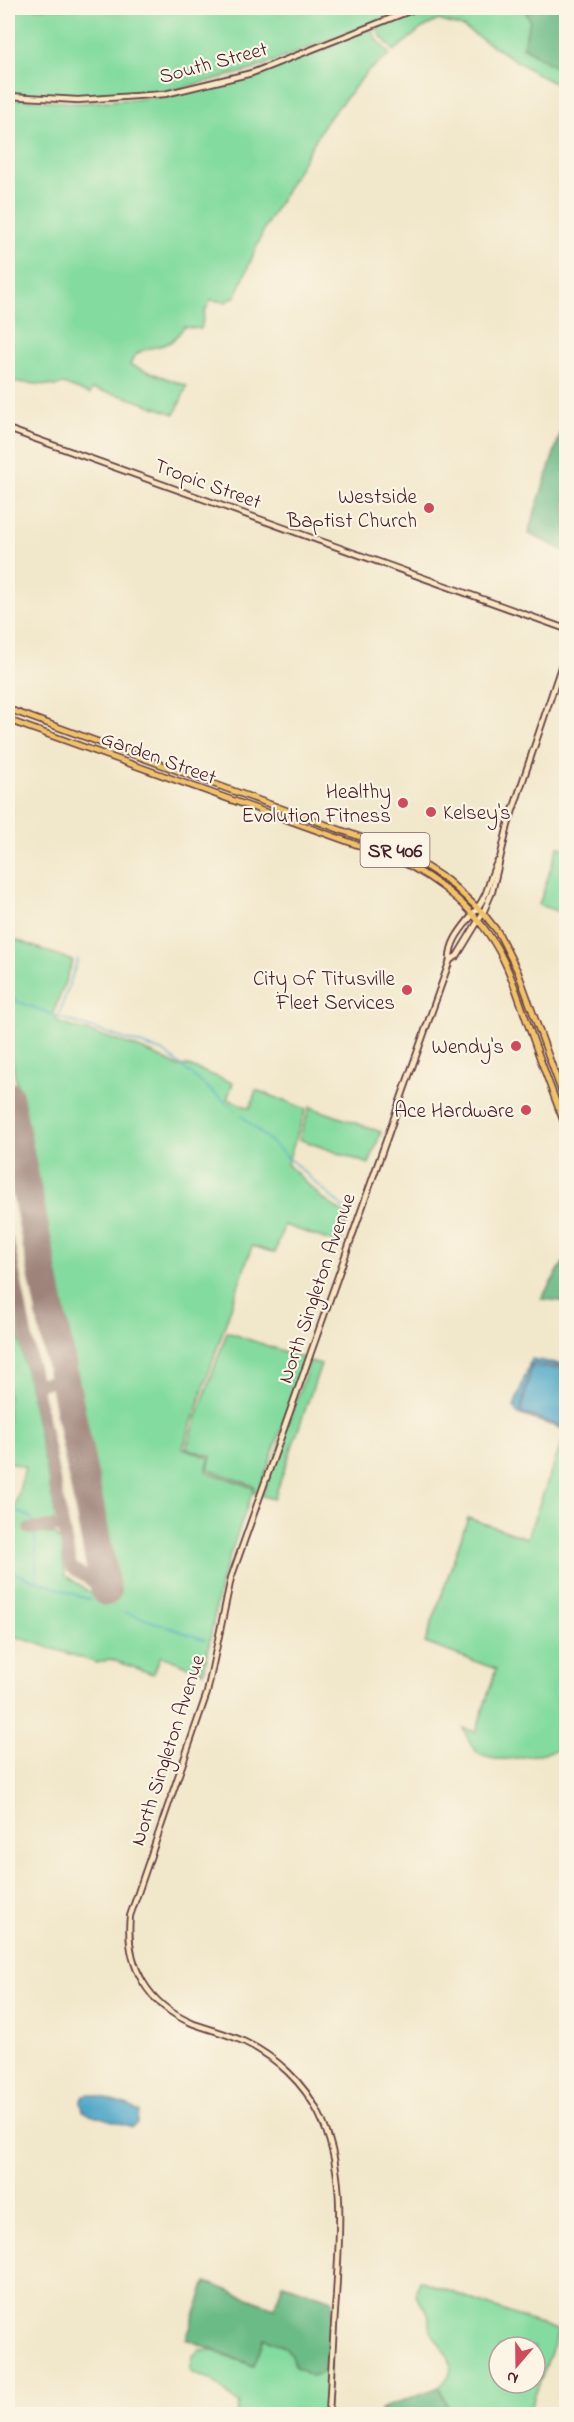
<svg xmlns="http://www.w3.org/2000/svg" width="574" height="2422" viewBox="0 0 574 2422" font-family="'Indie Flower',sans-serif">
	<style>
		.green { fill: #84db9f; stroke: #677d65; stroke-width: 1.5; fill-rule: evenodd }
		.forest { fill: #6bbb86; stroke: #5a6d58; stroke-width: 1.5 }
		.water { fill: #48a6c7; stroke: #496279; stroke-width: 1.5 }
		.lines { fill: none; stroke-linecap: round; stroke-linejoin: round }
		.stream { stroke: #48a6c7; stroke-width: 1.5 }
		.taxiway { stroke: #9e837a; stroke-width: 12 }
		.runway { stroke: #9e837a; stroke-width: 30 }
		.secondary-casing { stroke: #633d43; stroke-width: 8 }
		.primary-casing { stroke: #633d43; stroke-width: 8 }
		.secondary { stroke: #f9e7c3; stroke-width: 4.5 }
		.primary { stroke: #f1c369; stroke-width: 5 }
		.poi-dot { fill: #d1495b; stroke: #fcf5e5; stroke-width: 2 }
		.labels { text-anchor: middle; stroke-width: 4.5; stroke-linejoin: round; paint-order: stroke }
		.shield { fill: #fcf5e5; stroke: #7f5f63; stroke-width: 1.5 }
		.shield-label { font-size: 20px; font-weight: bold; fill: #4a1f2b }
		.street-label { font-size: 21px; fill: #4a1f2b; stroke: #fcf5e5 }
		.poi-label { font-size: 21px; fill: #4a1f2b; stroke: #fcf5e5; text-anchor: end }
	</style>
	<rect width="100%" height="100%" fill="#fcf5e5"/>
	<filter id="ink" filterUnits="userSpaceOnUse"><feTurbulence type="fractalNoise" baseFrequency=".0167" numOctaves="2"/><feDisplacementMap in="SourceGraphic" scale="12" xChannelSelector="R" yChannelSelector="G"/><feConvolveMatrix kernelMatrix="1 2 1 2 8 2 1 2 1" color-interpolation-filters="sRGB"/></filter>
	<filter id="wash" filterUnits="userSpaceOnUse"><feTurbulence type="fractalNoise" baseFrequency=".008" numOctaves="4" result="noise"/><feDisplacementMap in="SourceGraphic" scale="24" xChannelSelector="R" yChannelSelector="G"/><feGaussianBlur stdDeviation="1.35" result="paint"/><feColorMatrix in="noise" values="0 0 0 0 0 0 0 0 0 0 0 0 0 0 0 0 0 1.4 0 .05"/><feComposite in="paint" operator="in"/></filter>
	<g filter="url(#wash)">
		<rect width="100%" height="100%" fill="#f1e7ca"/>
		<g class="green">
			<path d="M8,8H411L252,70L165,92L78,98L8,93Z"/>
			<path d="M424,8H524L530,21L523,47L559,69H566V89L537,74L463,27L438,20L421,29L394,51L380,35L376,26Z"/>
			<path d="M371,28L376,38L390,55L368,71L325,123L264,229L236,296L225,302L211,300L205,311L201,329L184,327C180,332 175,339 170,342C156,350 136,345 130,365L187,386L175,414L123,396L92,389L90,394L63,384L57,386L8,381V98L78,103L165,97L253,75Z"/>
			<path d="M558,846L566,850V914L539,905Z"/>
			<path d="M8,937L73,961L53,1014L59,1023C99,1035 143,1046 179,1067L186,1065L233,1083L227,1099L250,1108L256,1090L306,1109L287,1164L323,1199L349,1217L340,1244L284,1225L275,1253L252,1246L183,1448L210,1458L206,1471L254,1488L221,1580L204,1672L161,1656L153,1674L110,1659L97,1663L8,1634V1536L25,1467L8,1462V1283L56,1518L48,1525H28L29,1533L55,1534L61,1542L65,1575L97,1597L119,1594L8,1040Z"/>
			<path d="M310,1107L381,1132L369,1164L299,1139Z"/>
			<path d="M227,1332L306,1359L258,1494L254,1493V1486L208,1469L211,1456L186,1448Z"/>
			<path d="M310,1361L321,1364L274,1499L262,1496Z"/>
			<path d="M566,1431V1752L559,1750C538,1753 494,1768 477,1752C470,1746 467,1736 463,1728L476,1732L496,1669L425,1643L468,1518L527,1538Z"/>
			<path d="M419,2280L559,2331L528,2414H451L439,2387C464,2366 444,2351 431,2332C427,2326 430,2324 429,2318C426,2301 410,2305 419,2280ZM499,2347H535V2383H499Z"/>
			<path d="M264,2338C283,2345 289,2347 296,2367L311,2376L329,2371L326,2414H237L240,2403L229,2396L211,2379L197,2375L190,2371L193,2356L199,2350H211L253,2366Z"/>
		</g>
		<g class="forest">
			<path d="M524,8H566L565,71C552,68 536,54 523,47L530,21Z"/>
			<path d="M566,416V552L528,533Z"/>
			<path d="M566,1258V1302L541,1299Z"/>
			<path d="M206,2282L274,2308L283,2284L333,2300L329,2371L311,2376L296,2367C289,2347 283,2345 264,2338L254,2366L186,2339Z"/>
			<path d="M439,2387L451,2414H381L380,2409Z"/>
		</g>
		<g class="water">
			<path d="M531,1359L566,1365V1367L531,1364L520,1413L566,1430L517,1414L514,1407Z"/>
			<path d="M532,1366L566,1369V1428L521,1412Z"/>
			<path d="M90,2094L129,2106L139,2112L138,2123L132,2127L83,2112L81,2101L84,2095Z"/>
		</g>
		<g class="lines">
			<g class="stream">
				<path d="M78,959L58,1017L164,1052L236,1111"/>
				<path d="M8,998L57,1016"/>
				<path d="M241,1115L349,1213"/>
				<path d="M13,1510L30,1517L34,1523"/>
				<path d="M35,1535L37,1581"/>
				<path d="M8,1571L91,1600"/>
				<path d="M125,1612L205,1640"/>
			</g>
			<g class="taxiway">
				<path d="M8,1126L13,1125"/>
				<path d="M8,1242L71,1567L106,1591"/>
				<path d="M35,1384L64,1380"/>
				<path d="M29,1529L63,1526"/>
			</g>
			<path class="runway" d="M8,1096L106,1591"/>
		</g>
	</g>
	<g filter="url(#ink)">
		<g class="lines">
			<g class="secondary-casing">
				<g id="secondary">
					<path d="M8,96L78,100L165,94L252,73L417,8"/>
					<path d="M8,429L566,629"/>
					<path d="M450,960L457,956L483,913L492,892L508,825L566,652"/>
					<path d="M329,2414C331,2375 333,2336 336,2297C339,2236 347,2170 319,2114C304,2083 276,2057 245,2042C229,2034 211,2030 194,2024C147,2005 125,1965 130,1916L207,1693L231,1578L450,960C449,934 474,919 484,897C490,886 491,871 498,861"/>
				</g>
			</g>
			<g class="primary-casing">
				<g id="primary">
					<path d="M8,709L393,849L422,864L447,880L483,913L498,932L518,972L566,1104"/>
					<path d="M8,720L394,858C440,879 481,913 503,959C515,983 522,1009 531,1033C542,1065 554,1096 566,1128"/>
				</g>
			</g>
			<use href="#secondary" class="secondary"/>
			<use href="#primary" class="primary"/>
		</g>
	</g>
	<g class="poi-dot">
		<circle cx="429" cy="508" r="6"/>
		<circle cx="403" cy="803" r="6"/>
		<circle cx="431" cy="812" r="6"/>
		<circle cx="407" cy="990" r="6"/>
		<circle cx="516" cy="1046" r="6"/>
		<circle cx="526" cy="1110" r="6"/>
	</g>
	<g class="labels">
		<rect class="shield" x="360.5" y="833" width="69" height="34" rx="4.5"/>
		<g class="shield-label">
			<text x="395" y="857">SR 406</text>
		</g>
		<g class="street-label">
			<text transform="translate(213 62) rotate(-15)" y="7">South Street</text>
			<text transform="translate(208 483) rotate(20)" y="7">Tropic Street</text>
			<text transform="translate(159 757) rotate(20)" y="7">Garden Street</text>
			<text transform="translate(316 1288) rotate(-71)" y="7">North Singleton Avenue</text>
			<text transform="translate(167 1750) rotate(-72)" y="7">North Singleton Avenue</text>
		</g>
		<g class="poi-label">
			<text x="417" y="503">Westside<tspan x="417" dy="24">Baptist Church</tspan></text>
			<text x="391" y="798">Healthy<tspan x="391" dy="24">Evolution Fitness</tspan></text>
			<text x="443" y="819" text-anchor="start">Kelsey's</text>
			<text x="395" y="985">City Of Titusville<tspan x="395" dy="24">Fleet Services</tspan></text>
			<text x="504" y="1053">Wendy's</text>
			<text x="514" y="1117">Ace Hardware</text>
		</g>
	</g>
	<rect width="574" height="2422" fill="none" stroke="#fcf5e5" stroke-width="30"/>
	<g transform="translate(517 2365) rotate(200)"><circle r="28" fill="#fcf5e5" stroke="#b59f9b" stroke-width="1.5"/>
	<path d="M0-4.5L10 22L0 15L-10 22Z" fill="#d1495b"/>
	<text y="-9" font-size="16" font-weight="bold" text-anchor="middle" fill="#4a1f2b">N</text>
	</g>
</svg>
